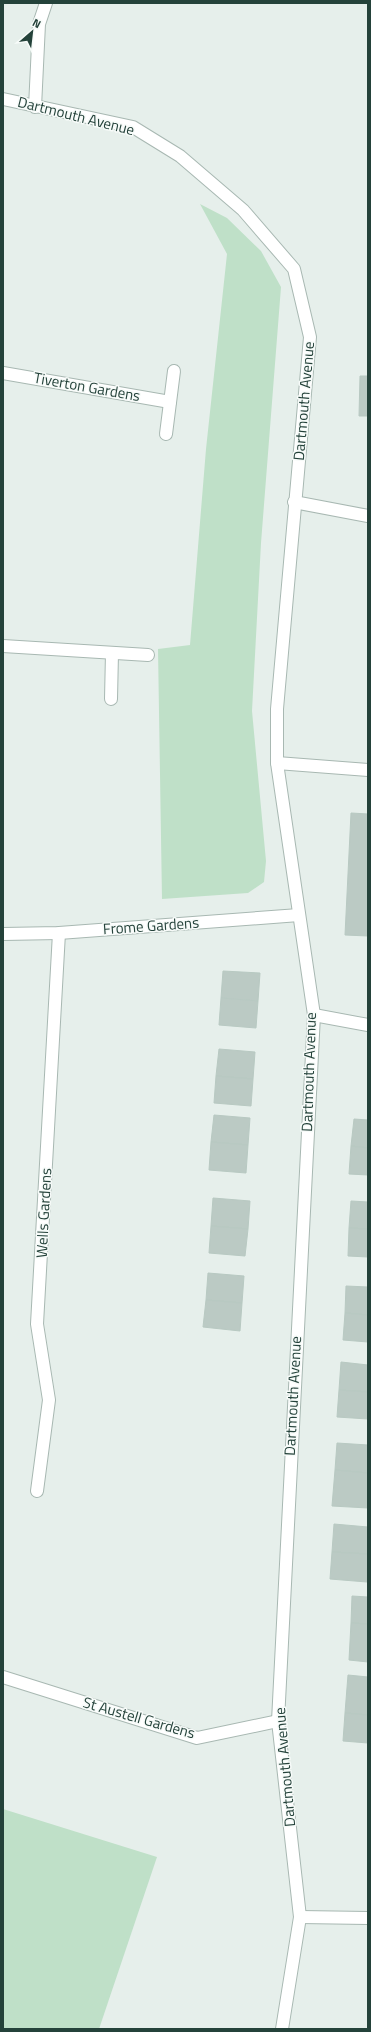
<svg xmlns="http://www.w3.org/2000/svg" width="371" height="2032" viewBox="0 0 371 2032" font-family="'Titillium Web',sans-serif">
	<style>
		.green { fill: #bfe0c8 }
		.building { fill: #bbcac4; stroke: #b8c9c2 }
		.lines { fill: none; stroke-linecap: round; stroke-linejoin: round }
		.street-casing { stroke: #a8b8b2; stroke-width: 14 }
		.street { stroke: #fff; stroke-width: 12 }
		.labels { text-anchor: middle; stroke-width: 3; stroke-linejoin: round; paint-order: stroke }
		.street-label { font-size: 15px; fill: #24423a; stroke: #f7fbf9 }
	</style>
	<rect width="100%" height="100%" fill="#e6efeb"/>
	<g class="green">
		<path d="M200,204L227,218L261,251L281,287L261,543L252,711L266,861L264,882L248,893L162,899L158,649L190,645L206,449L227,254Z"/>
		<path d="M3,1809L157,1857L99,2029H3Z"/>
	</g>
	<g class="building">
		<path d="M360,376H368V416H359Z"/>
		<path d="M351,813L368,814V936L345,935Z"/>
		<path d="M223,971L260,973L258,1001L221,998Z"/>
		<path d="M221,998L258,1001L256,1028L219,1025Z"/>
		<path d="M219,1049L255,1052L253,1079L216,1076Z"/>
		<path d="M216,1076L253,1079L251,1106L214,1103Z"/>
		<path d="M214,1115L250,1118L248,1145L211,1142Z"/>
		<path d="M354,1119L368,1120V1148L351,1146Z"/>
		<path d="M211,1142L248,1145L246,1173L209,1170Z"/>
		<path d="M351,1146L368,1148V1175L349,1174Z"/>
		<path d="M213,1198L250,1201L248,1229L211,1226Z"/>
		<path d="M351,1201L368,1202V1229L349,1228Z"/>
		<path d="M211,1226L248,1229L245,1256L209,1253Z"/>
		<path d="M349,1228L368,1229V1257L348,1256Z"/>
		<path d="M208,1273L244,1276L242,1303L206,1300Z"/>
		<path d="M346,1286L368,1287V1315L345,1313Z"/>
		<path d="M206,1300L242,1303L240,1331L203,1327Z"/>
		<path d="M345,1313L368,1315V1342L343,1340Z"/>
		<path d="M341,1362L368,1365V1392L339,1390Z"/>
		<path d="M339,1390L368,1392V1419L337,1417Z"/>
		<path d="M337,1443L368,1445V1473L335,1470Z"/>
		<path d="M335,1470L368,1473V1508L332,1506Z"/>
		<path d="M334,1524L368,1527V1554L332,1552Z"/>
		<path d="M332,1552L368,1554L367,1582L330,1579Z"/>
		<path d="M352,1596L368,1597V1624L351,1623Z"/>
		<path d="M351,1623L368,1624V1662L349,1660Z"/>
		<path d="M348,1675L368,1677V1715L345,1713Z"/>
		<path d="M345,1713L368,1715V1743L343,1741Z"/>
	</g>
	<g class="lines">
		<g class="street-casing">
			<g id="street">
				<path d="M3,99L133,127L180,156L243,210L294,269L310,337L277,709V763L314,1015L278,1721L300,1917L282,2029"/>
				<path d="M35,107L39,24L46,3"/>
				<path d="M3,373L170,402"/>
				<path d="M166,434L174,371"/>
				<path d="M294,502L368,516"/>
				<path d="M3,646L148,655"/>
				<path d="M111,699L112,653"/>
				<path d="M277,763L368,770"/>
				<path d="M3,934L59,933L299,915"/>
				<path d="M314,1015L368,1025"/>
				<path d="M37,1491L49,1400L37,1324L59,933"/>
				<path d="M3,1677L197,1738L278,1721"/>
				<path d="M300,1917L368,1918"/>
			</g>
		</g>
		<use href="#street" class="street"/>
	</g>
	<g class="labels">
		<g class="street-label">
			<text transform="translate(76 116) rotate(14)" y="5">Dartmouth Avenue</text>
			<text transform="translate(87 387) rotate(10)" y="5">Tiverton Gardens</text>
			<text transform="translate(304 401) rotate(-85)" y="5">Dartmouth Avenue</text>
			<text transform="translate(151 926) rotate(-4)" y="5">Frome Gardens</text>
			<text transform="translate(309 1072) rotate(-88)" y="5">Dartmouth Avenue</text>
			<text transform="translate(44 1213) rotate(-87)" y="5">Wells Gardens</text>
			<text transform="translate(293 1396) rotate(-87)" y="5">Dartmouth Avenue</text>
			<text transform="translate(139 1718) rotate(16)" y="5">St Austell Gardens</text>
			<text transform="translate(285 1767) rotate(-95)" y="5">Dartmouth Avenue</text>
		</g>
	</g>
	<rect width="371" height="2032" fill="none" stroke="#24423a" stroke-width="8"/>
	<g transform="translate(32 32) rotate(28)" stroke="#f7fbf9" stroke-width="3" paint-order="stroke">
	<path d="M0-3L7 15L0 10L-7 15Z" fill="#24423a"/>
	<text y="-6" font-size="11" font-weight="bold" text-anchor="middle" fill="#24423a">N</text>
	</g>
</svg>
